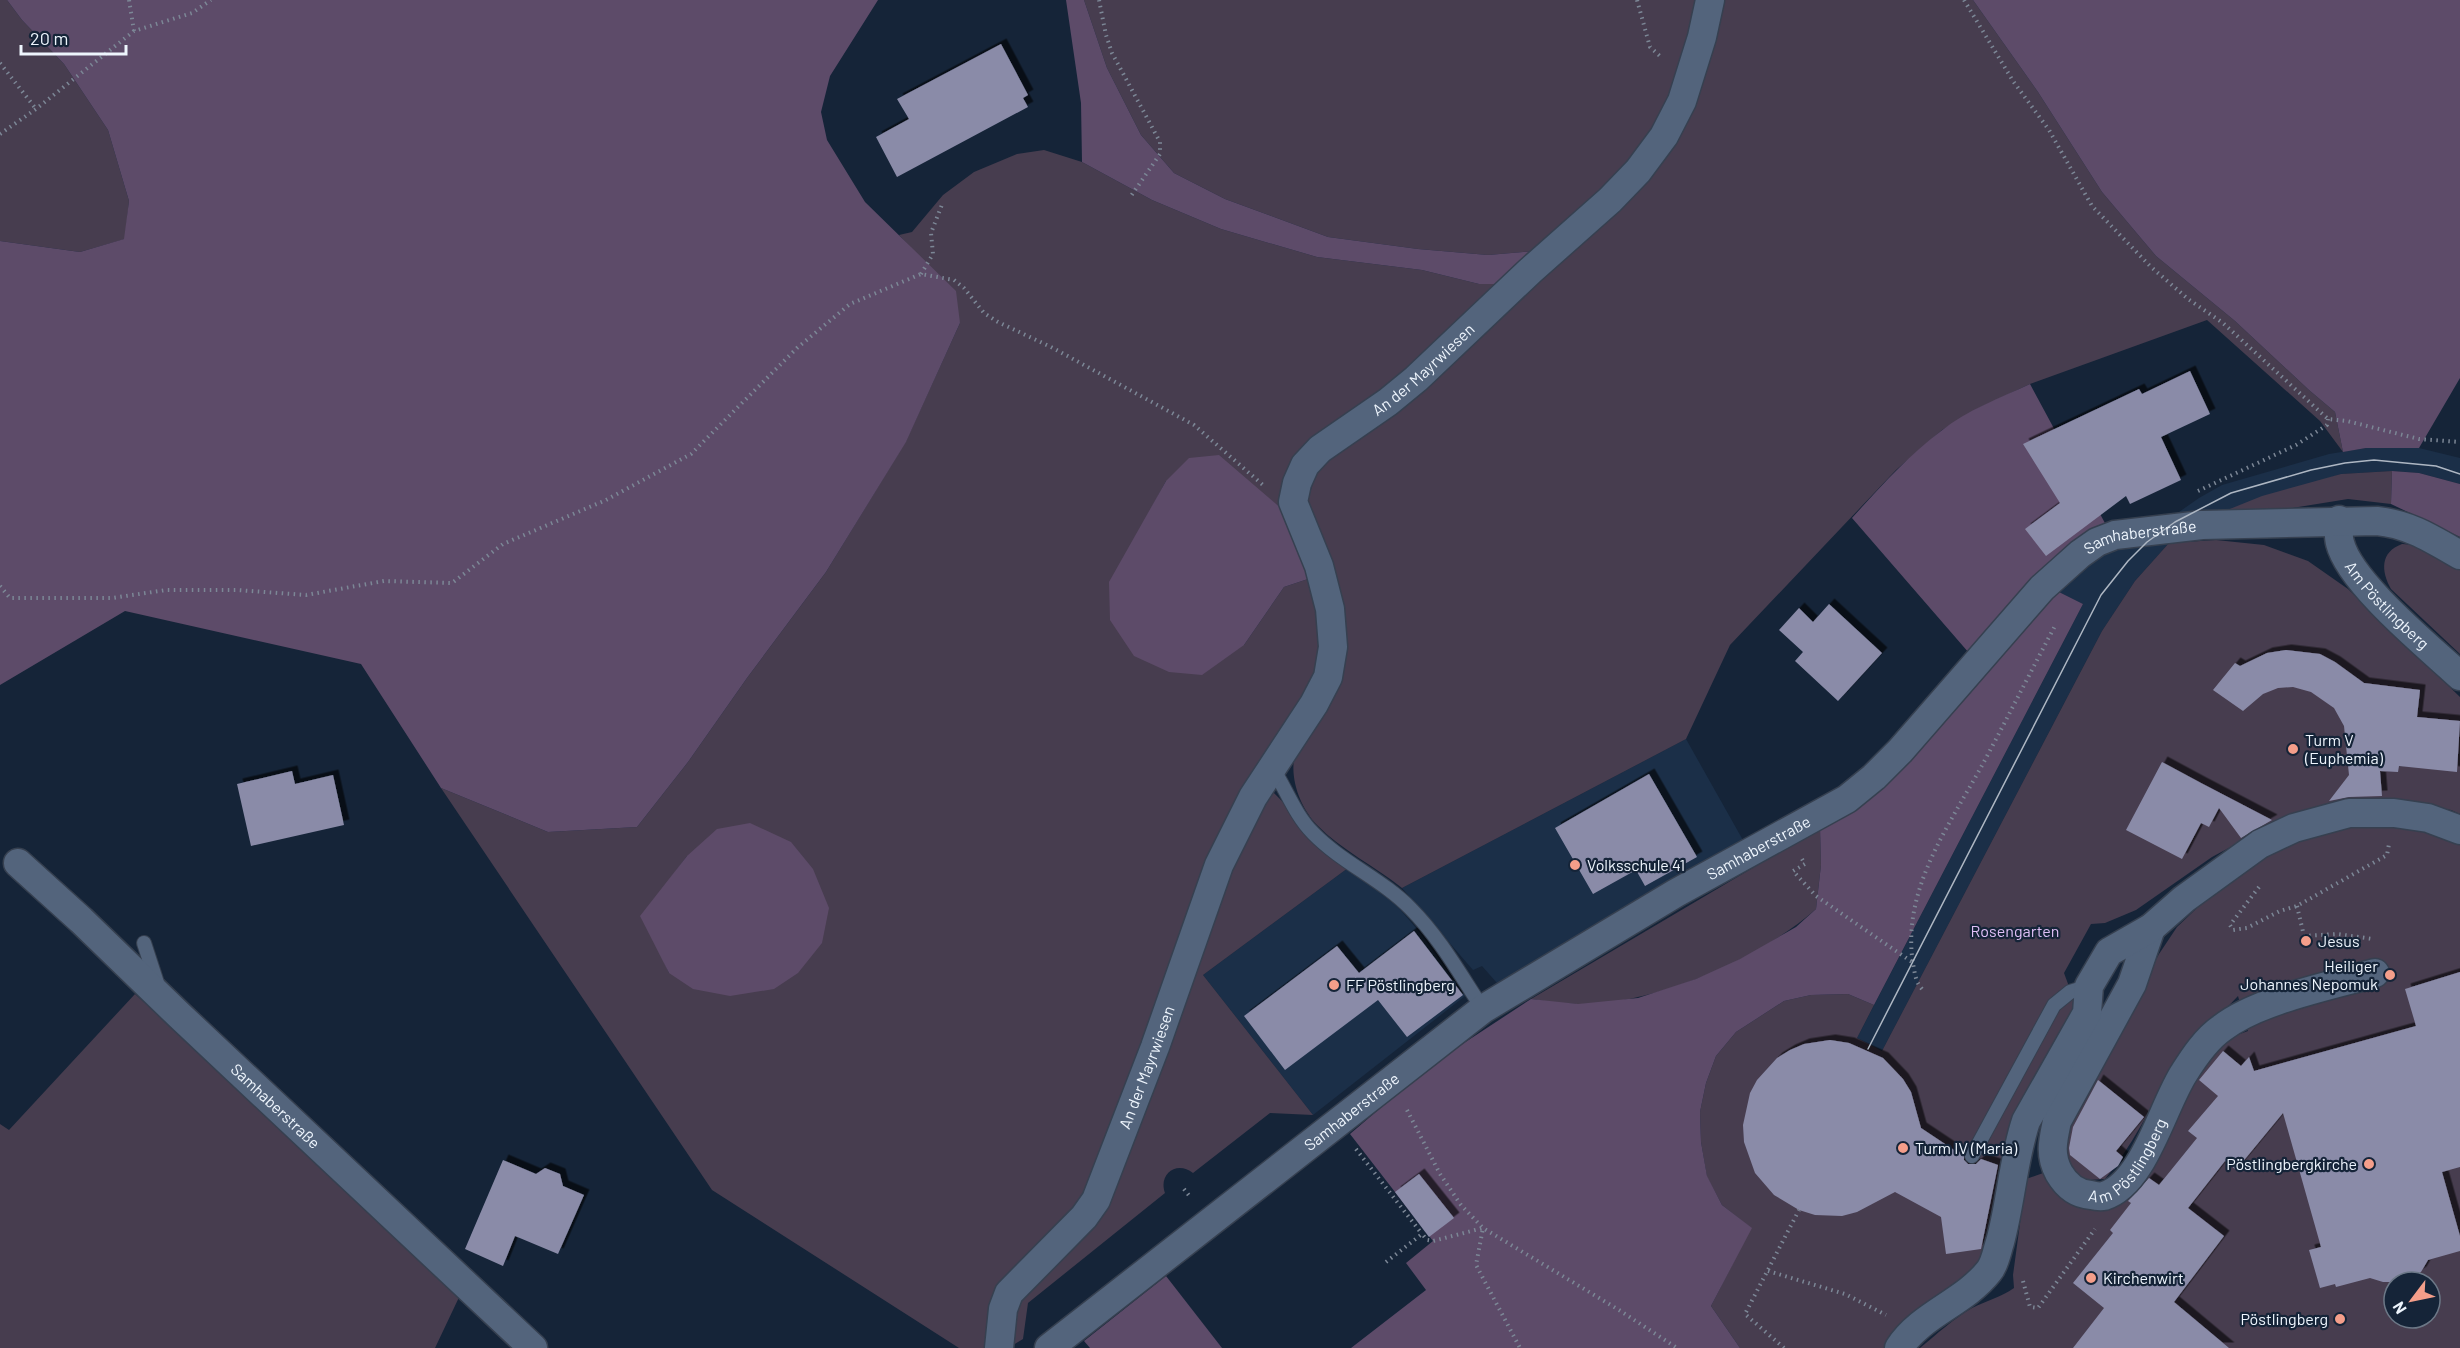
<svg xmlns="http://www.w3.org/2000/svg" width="2460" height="1348" viewBox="0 0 2460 1348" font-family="Barlow,sans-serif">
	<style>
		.built { fill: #1b2f48 }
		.green { fill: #473d4f; fill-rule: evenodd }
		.forest { fill: #5d4b69 }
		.building { fill: #8a8ba8; filter: url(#shadow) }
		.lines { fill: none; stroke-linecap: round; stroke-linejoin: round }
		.lane-casing { stroke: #364050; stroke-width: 16 }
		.street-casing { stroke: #364050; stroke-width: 31 }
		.path { stroke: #7c8796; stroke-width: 4; stroke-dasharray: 1.5 4.5; stroke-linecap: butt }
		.lane { stroke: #53647c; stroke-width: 14 }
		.street { stroke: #53647c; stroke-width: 28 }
		.tram { stroke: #aeb7c3; stroke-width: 1.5 }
		.poi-dot { fill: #f49e8a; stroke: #152438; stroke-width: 2 }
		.labels { text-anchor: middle; stroke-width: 4.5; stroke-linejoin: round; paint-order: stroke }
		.street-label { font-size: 16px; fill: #eef5fd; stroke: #152438 }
		.poi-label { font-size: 16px; fill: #eef5fd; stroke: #152438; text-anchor: start }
		.park-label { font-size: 16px; fill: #dfbff6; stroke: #152438 }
	</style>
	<defs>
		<filter id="shadow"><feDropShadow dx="5.5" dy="-5.5" stdDeviation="0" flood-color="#0009"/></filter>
	</defs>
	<rect width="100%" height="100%" fill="#152438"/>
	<g class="built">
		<path d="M2366,448H2419L2460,458V484L2419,473L2392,471L2341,474L2205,519H2169L2199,498L2222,485L2329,454Z"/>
		<path d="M2169,543L2135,581L2102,631L1882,1051L1857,1038L2083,604L2057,591L2088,564L2106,554L2127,546Z"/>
		<path d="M1686,739L1744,842L1497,983L1482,966L1473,970L1402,888Z"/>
		<path d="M1348,868L1388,895L1421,934L1465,996L1313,1115L1203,975Z"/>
	</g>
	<g class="green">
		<path d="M0,0H7L22,20L64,64L108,130L129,201L125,239L80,252L0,241Z"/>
		<path d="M1084,0H1699L1679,79L1650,141L1536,251L1488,255L1418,249L1328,237L1225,199L1174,173L1141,135L1107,68Z"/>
		<path d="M1720,0H1973L2038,92L2102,192L2156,256L2235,321L2309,390L2335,412L2343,452L2320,421L2207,320L2030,384L1979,408L1942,430L1896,470L1730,645L1686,739L1402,888C1375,866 1341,850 1317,825C1299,806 1287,773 1297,748C1305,729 1323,707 1335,690L1308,499L1317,470L1636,186Z"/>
		<path d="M1044,150L1082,162L1152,200L1221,229L1317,257L1422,270L1479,284H1502L1462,325L1296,461L1282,483V509L1264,495L1166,481L1145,520L1244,645L1284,587L1311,578L1323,654L1100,1173L989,1348H959L712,1190L441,788L548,832L637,827L688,762L747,678L826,572L906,441L960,323L924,262L899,235L912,232L943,195L974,172L1017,154ZM687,856L669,973L658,948L667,883Z"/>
		<path d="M2392,471L2391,504L2348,499L2224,519H2205L2262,496L2341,474Z"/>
		<path d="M2216,540L2264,545L2308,561L2348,589L2460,697V814L2451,810L2412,803L2264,829L2212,857L2136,910L2105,923L2091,924L2064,973L2077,1008L1986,1256L1971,1273L1906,1318L1884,1348H1740L1711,1306L1751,1228L1722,1205L1707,1177L1701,1142L1700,1112L1706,1083L1716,1056L1736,1032L1784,1001L1811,995L1848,994L1874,1005L1857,1038L1882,1051L2102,631L2135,581L2169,543Z"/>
		<path d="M2402,544C2422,544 2443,560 2460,570V654L2391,589C2381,571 2380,552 2402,544Z"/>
		<path d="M1273,792L1348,868L1203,975L1313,1115L1270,1113L1193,1173C1177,1160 1158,1174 1165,1193L1028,1303L1023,1339L1010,1347L1018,1302L1084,1230L1241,840Z"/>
		<path d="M2353,820C2390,824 2426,829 2460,845V1348H1920C1937,1334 1953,1319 1972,1308C1986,1301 2001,1297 2014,1288L2013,1275L2026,1179L2046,1172L2062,1193L2078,1207L2100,1209L2207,1056L2226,1039L2248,1031L2238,996C2215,1020 2190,1045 2172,1073C2149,1108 2132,1147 2105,1179L2088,1180L2071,1171L2064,1152L2066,1124L2115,1038L2159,954L2177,927L2216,890L2265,853ZM2394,1282H2430V1318H2394Z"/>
		<path d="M1820,828L1821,865L1816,909C1760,959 1653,1006 1577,1004C1562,1004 1546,1001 1531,999Z"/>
		<path d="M135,994L462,1291L435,1348H0V1124L9,1130Z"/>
	</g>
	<g class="forest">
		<path d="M7,0H878L830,76L821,112L827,140L865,202L956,291L960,323L906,442L826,572L747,678L688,762L637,827L548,832L441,788L361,664L125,611L0,685V241L80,252L124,239L129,201L108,130L64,64L22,20Z"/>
		<path d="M1066,0H1084L1107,68L1141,135L1174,173L1225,199L1328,237L1418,249L1488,255L1536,251L1502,284H1479L1422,270L1317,257L1221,229L1152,200L1082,162L1081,103Z"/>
		<path d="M1973,0H2460V378L2419,448H2366L2343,452L2335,412L2309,390L2235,321L2156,256L2102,192L2038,92Z"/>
		<path d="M2030,384L2106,525L1969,653L1852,518C1880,487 1908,456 1941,431C1967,410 2000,398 2030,384Z"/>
		<path d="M1219,455L1282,509L1311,578L1284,587L1244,645L1202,675L1169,672L1134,656L1110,620L1109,582L1166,481L1189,458Z"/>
		<path d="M2392,471L2419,473L2460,484V537L2391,504Z"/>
		<path d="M2057,591L2083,604L1874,1005L1848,994L1811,995L1784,1001L1736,1032L1716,1056L1706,1083L1700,1112L1701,1142L1707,1176L1722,1205L1752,1228L1711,1306L1740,1348H1351L1426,1290L1406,1263L1433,1241L1350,1134L1432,1064L1531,999L1578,1004L1638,998L1696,979L1740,959L1796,927L1816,909L1821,865L1820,828L1888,784Z"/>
		<path d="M750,823L791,842L813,869L829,908L822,943L798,973L774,989L730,996L693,989L669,973L640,916L687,856L717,829Z"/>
		<path d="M1166,1276L1222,1348H1090L1084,1341Z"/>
	</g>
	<g class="building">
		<path d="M1001,44L1028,95L1023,98L1028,107L897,177L876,137L909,119L897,99Z"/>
		<path d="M2190,371L2210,414L2161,437L2181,480L2130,504L2126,496L2046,556L2025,529L2060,503L2023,444L2139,389L2142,394Z"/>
		<path d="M1829,604L1882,653L1838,701L1795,661L1803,652L1779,630L1799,608L1813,622Z"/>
		<path d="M2286,650L2320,654L2335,662L2364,683L2420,690L2417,717L2460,721L2457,772L2399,766L2398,772L2380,771L2382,796L2349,797L2329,801L2349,775L2344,726L2334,708L2311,692L2293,687L2278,688L2263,694L2243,711L2213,690L2235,663L2240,666L2267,653Z"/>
		<path d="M2162,762L2201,783L2272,820L2241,838L2219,808L2209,827L2201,823L2182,859L2126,830Z"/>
		<path d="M292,771L295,784L333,775L344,825L251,846L237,784Z"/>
		<path d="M1649,774L1697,857L1645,886L1636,870L1593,894L1555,828Z"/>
		<path d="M1414,931L1463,995L1407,1037L1378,1000L1285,1070L1244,1016L1337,946L1359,973Z"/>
		<path d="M2460,972V1167L2442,1172L2460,1236V1251L2428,1260L2421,1272L2410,1279L2401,1282H2383L2370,1278L2336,1287L2335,1284L2320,1288L2309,1250L2321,1247L2283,1113L2236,1170L2225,1161L2188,1208L2224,1236L2174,1302L2229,1348H2073L2104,1308L2073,1283L2113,1233L2110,1230L2131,1203L2128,1201L2149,1178L2159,1185L2197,1138L2188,1131L2218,1096L2199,1080L2223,1051L2241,1066L2249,1057L2254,1071L2416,1026L2405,989Z"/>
		<path d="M1830,1040L1849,1043L1883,1058L1903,1079L1911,1092L1921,1128L1954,1150L1964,1153V1160L1968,1164H1976L1981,1159L1998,1165L1981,1249L1946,1254L1941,1217L1895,1192L1857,1212L1842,1216L1815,1215L1799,1210L1774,1195L1755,1173L1744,1142L1743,1125L1750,1093L1757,1080L1777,1058L1790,1050L1804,1044Z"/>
		<path d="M2098,1080L2144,1117L2116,1151L2123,1157L2118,1166L2100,1179L2070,1155L2069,1148L2073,1127Z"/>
		<path d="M503,1160L536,1174L545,1168L560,1174L563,1186L584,1195L558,1254L515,1236L503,1266L465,1249Z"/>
		<path d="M1419,1174L1454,1218L1429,1237L1395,1192Z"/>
	</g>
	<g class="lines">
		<g class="lane-casing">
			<g id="lane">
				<path d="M1272,767C1286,789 1295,815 1313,833C1342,863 1382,879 1411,909C1440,938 1461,976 1483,1009"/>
				<path d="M144,943L159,989"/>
				<path d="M1972,1156L2054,1005L2070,992L2089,986"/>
			</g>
		</g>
		<g class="street-casing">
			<g id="street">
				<path id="s1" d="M2339,520C2339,528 2338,537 2340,543C2350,583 2429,647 2460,676"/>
				<path id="s2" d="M18,863L81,920L179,1015L533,1348"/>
				<path id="s3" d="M2151,928L2132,984L2057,1121C2053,1140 2049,1155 2059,1173C2066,1185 2076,1194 2091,1195C2095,1196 2100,1197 2104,1196C2144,1184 2163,1105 2184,1073C2194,1057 2206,1039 2222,1028C2258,1000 2330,986 2375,973"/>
				<path id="s4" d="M999,1348L1003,1309L1009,1293L1084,1217L1096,1200L1155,1047L1219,865L1253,797L1314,704L1328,677L1333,647L1330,609L1319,566L1293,502L1297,483L1305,465L1320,449L1388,402L1416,379L1530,271L1610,200L1638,171L1664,136L1682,101L1702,37L1710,0"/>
				<path id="s5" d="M1049,1348L1483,1009L1676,893L1847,799L1874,777L1900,751L2042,588L2080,554L2097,542L2115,535L2202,525L2377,521C2409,524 2432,539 2460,555"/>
				<path d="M1899,1348C1921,1314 1964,1303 1989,1271C1995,1264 1997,1251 2000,1242C2011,1202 2013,1160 2026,1121L2087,1013L2089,986L2109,952L2151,928L2184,899L2260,844L2294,828L2349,813H2394L2428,818L2460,830"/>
			</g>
		</g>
		<g class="path">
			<path d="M129,0L134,31"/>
			<path d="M1099,0L1106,35L1112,53L1160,142V154L1131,196"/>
			<path d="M1637,0L1650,47L1662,58"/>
			<path d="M1964,0L2013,81L2049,130L2092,206L2150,266L2188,299L2223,323L2328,419L2347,421L2419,439L2460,442"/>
			<path d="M0,63L36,109"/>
			<path d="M0,134L36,109L134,31L192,13L211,0"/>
			<path d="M921,274L933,254L931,233L943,202"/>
			<path d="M2198,491L2296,445L2327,425L2328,419"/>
			<path d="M0,586L10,598H112L166,590H237L306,595L384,581L452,583L503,544L606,500L691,454L797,348L850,304L921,274L954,280L964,288L984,313L998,322L1051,347L1194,425L1263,485"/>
			<path d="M1802,859L1805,864L1793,871L1816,896L1912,962"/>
			<path d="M2259,887L2230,925L2233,930L2247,928L2280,911L2297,906L2387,855L2389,844"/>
			<path d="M2297,906L2304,936L2337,934L2373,939"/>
			<path d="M1922,989C1915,981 1915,973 1913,964C1901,887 1952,822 1986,758C2010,713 2032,669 2056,624"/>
			<path d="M1407,1110L1440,1174L1461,1205L1483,1228L1619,1310L1677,1348"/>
			<path d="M1356,1149L1422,1234"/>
			<path d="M1184,1189L1191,1198"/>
			<path d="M1386,1262L1422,1234L1427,1240L1433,1241L1483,1228L1476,1265L1520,1348"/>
			<path d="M1768,1271L1845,1294L1886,1315"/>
			<path d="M2023,1281L2030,1307L2038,1308L2095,1229"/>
			<path d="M1784,1348L1745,1314L1799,1210"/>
		</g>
		<use href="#lane" class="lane"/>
		<use href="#street" class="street"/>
		<path class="tram" d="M1868,1049L2101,595L2128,561L2147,542L2175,522L2231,493L2311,470L2345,463L2374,460L2436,466L2460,474"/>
	</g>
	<g class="poi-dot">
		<circle cx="2293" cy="749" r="6"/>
		<circle cx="1575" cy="865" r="6"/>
		<circle cx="2306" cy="941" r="6"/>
		<circle cx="2390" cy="975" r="6"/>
		<circle cx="1334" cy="985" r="6"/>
		<circle cx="1903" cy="1148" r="6"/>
		<circle cx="2369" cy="1164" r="6"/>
		<circle cx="2091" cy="1278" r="6"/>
		<circle cx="2340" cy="1319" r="6"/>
	</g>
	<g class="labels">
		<g class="street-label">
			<text dy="6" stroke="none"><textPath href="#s4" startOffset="1132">An der Mayrwiesen</textPath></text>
			<text dy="6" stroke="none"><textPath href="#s5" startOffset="1374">Samhaberstraße</textPath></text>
			<text dy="6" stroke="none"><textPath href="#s1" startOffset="102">Am Pöstlingberg</textPath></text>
			<text dy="6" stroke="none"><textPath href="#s5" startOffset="870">Samhaberstraße</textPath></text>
			<text dy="6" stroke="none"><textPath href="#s4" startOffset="326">An der Mayrwiesen</textPath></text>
			<text dy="6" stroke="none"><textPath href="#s2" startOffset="354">Samhaberstraße</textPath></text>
			<text dy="6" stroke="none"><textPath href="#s5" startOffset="384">Samhaberstraße</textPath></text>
			<text dy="6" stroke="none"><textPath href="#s3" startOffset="364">Am Pöstlingberg</textPath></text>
		</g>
		<g class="poi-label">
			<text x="2305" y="746">Turm V<tspan x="2305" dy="18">(Euphemia)</tspan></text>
			<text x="1587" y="871">Volksschule 41</text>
			<text x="2318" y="947">Jesus</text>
			<text x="2378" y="972" text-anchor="end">Heiliger<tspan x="2378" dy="18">Johannes Nepomuk</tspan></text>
			<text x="1346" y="991">FF Pöstlingberg</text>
			<text x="1915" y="1154">Turm IV (Maria)</text>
			<text x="2357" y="1170" text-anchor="end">Pöstlingbergkirche</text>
			<text x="2103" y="1284">Kirchenwirt</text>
			<text x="2328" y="1325" text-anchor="end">Pöstlingberg</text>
		</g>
		<g class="park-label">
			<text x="2015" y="937">Rosengarten</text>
		</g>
	</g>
	<g transform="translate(2412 1300) rotate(238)"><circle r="28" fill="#152438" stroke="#6c7887" stroke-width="1.5"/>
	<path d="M0-4.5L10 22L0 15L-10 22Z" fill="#f49e8a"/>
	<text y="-9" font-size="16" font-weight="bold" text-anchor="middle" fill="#eef5fd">N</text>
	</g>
	<path d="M21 45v9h105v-9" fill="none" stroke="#eef5fd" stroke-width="3"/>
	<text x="30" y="45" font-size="18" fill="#eef5fd" stroke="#152438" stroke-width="4.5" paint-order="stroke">20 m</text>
</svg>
